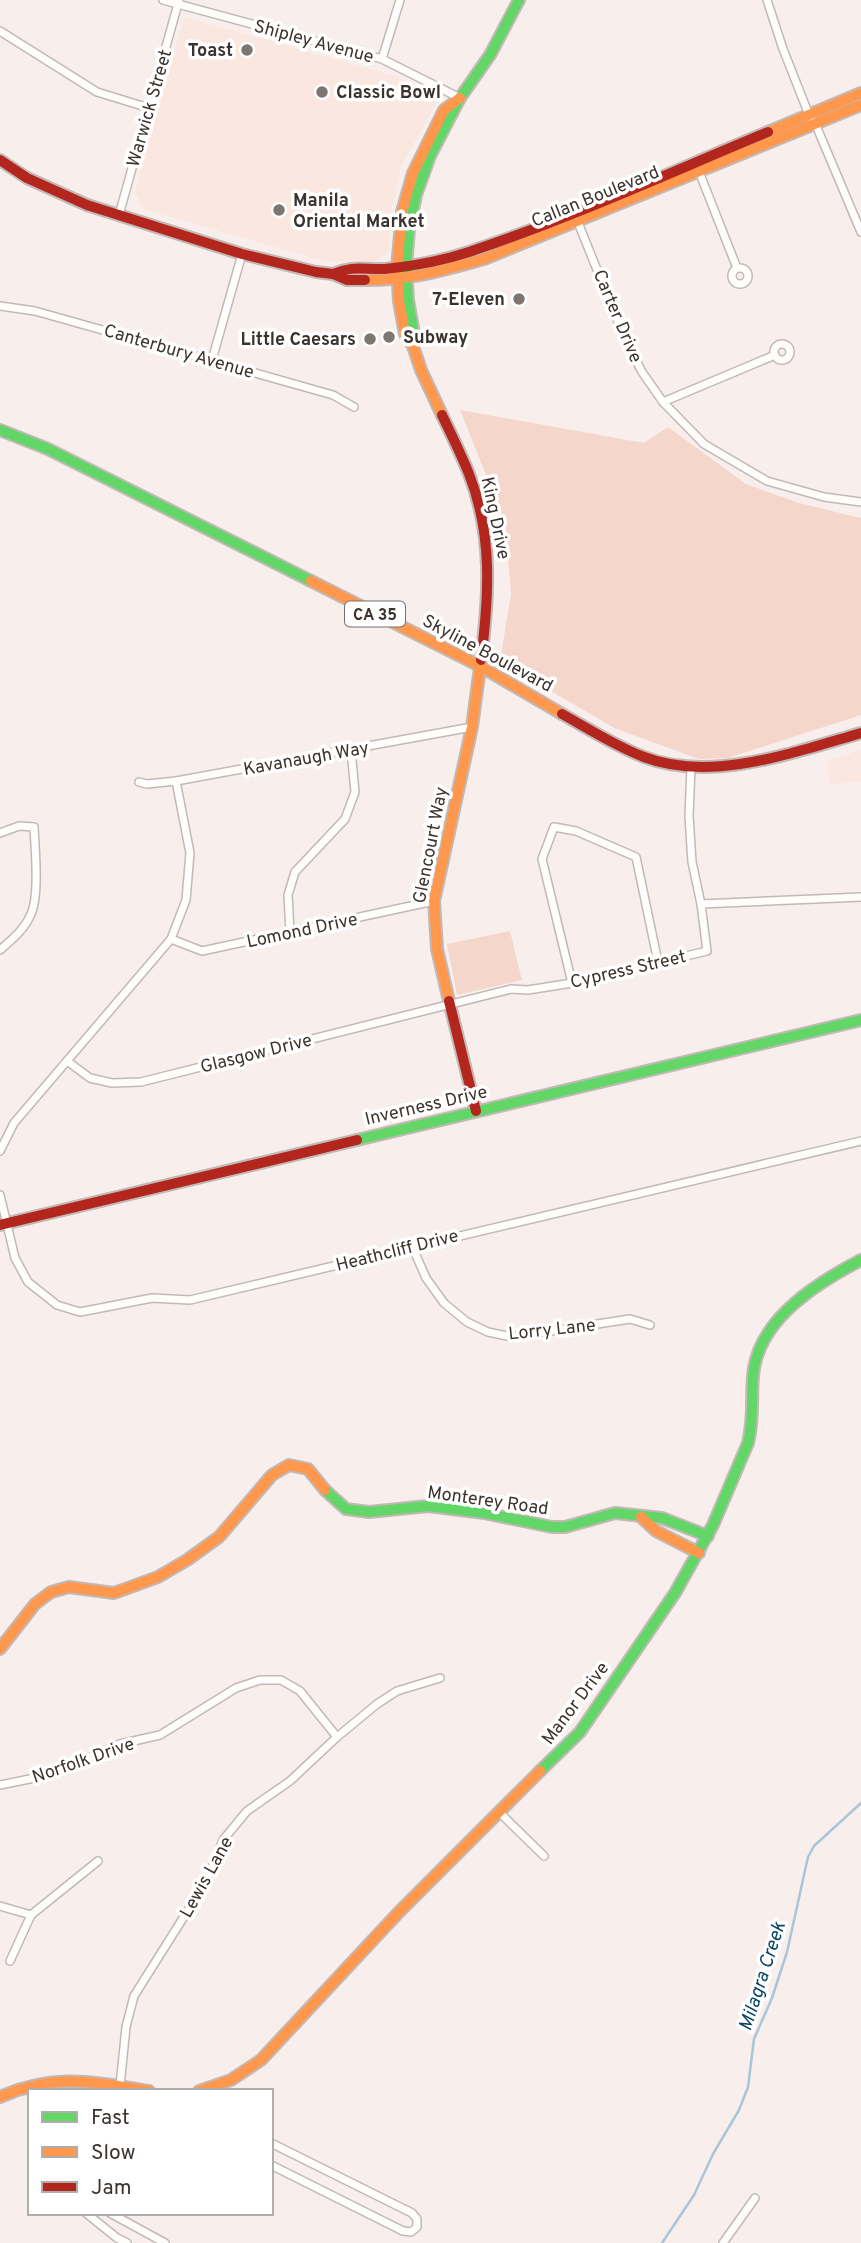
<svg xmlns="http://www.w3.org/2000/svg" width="861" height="2243" viewBox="0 0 861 2243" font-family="Overpass,sans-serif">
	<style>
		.built { fill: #fae7df }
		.green { fill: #f5d6cb }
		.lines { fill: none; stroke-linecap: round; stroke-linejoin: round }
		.stream { stroke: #a8c5da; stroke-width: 2.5 }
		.street-casing { stroke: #c2b9b6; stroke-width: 10 }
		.fast-casing { stroke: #c2b9b6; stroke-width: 14 }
		.slow-casing { stroke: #c2b9b6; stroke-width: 14 }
		.jam-casing { stroke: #c2b9b6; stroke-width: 14 }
		.street { stroke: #fefdfc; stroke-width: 7 }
		.fast { stroke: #63d668; stroke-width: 10 }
		.slow { stroke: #ff974d; stroke-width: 10 }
		.jam { stroke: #b3261e; stroke-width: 10 }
		.poi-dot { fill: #7e7470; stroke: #fff; stroke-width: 2.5 }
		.labels { text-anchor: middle; stroke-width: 7; stroke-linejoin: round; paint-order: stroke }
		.shield { fill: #fff; stroke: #76706d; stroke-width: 2 }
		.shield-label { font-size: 16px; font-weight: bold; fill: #3c322e }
		.street-label { font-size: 18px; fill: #3c322e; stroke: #fff }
		.poi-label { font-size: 18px; font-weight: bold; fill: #3c322e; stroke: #fff; text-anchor: end }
		.water-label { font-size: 19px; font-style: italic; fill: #084463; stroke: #fff }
	</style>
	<rect width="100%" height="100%" fill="#f8efec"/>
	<g class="built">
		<path d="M184,17L395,76L433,95L435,105L401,167L392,208L388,252L376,262L324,261L143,209L135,192Z"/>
		<path d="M861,750V782L829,784L828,761Z"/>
	</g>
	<g class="green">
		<path d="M460,410L644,443L668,427L746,484L799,503L861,518V715L728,758L699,759L614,728L500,661L511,594L505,522Z"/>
		<path d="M510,931L522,980L457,995L447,944Z"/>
	</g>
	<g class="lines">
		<path class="stream" d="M662,2243L694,2195L713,2154L739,2110L748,2087L754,2039L772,1998L787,1952L808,1857L814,1846L861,1803"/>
		<g class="street-casing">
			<g id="street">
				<path d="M163,0L382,59L460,98"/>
				<path d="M767,0L783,49L809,115L815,123L861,232"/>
				<path d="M0,31L97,92L149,108"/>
				<path d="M382,59L400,0"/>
				<path d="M698,169L737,268"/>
				<path d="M119,215L179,0"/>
				<path d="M577,220L624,337L642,372L663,402L704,444L767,481L824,497L861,502"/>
				<circle cx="740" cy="276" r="8"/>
				<path d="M0,306L35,311L333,395L354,407"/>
				<circle cx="782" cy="352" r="8"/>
				<path d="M212,360L242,254"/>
				<path d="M663,402L775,355"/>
				<path d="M139,782L147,784L176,781L472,727"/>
				<path d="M0,833L19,826L34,827C35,849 40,898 30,916C24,930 11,940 0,950"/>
				<path d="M701,904L861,897"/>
				<path d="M290,932L288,895L295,872L345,819L355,792L351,750"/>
				<path d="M171,939L202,951L434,901"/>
				<path d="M572,983L542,859L554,827L576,831L636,857L658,962"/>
				<path d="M67,1061L90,1078L112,1083L141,1082L511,989L528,990L572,983L707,951L701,904L692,862L689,816L691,767"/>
				<path d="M0,1151L14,1123L171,939L186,900L190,853L176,781"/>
				<path d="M0,1195L15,1258L28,1282L57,1305L80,1312L152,1298L190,1300L861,1141"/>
				<path d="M412,1246L426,1278L444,1303L467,1322L488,1332L512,1337L630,1319L650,1325"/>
				<path d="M0,1785L49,1775L120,1744L160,1735L236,1688L260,1680H281L300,1691L337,1737"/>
				<path d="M499,1812L544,1856"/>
				<path d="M0,1906L31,1915"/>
				<path d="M10,1961L31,1915L98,1861"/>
				<path d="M120,2086L126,2027L134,1996L207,1880L223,1840L247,1811L290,1781L337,1737L377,1704L397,1691L440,1678"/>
				<path d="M271,2143L412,2213L417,2219V2227L411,2232L403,2231L271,2165"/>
				<path d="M86,2213L117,2238L127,2243"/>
				<path d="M110,2213L165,2243"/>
				<path d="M723,2243L755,2198"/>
			</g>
		</g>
		<g class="fast-casing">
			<g id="fast">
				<path d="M413,346L414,334L408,300L406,267L409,229L416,195L430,156L460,98L490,55L519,0"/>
				<path d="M0,430L48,449L311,581"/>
				<path d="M357,1140L861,1020"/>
				<path d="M325,1490L346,1509L369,1512L428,1506L484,1513L552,1527H565L615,1513L662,1518L708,1536"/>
				<path d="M540,1771L580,1732L675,1593L713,1525L748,1443C755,1415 750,1394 754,1368C763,1316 819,1282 861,1260"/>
			</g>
		</g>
		<g class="slow-casing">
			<g id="slow">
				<path d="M768,132L861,93"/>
				<path d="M365,280C411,280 440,271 484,259L861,105"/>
				<path d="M442,415L421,370L413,346L405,334L399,301L397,268L402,212L413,173L444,110L460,98"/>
				<path d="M311,581L480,666L562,714"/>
				<path d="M449,1001L437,949L434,901L472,727L481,660"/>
				<path d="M641,1517L656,1531L699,1553"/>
				<path d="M0,1649L35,1604L51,1592L69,1587L114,1593L158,1577L187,1560L219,1537L272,1475L289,1465L308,1469L325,1490"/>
				<path d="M199,2091L231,2080L261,2060L399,1912L540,1771"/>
				<path d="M0,2097C54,2073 93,2082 149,2091"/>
			</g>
		</g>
		<g class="jam-casing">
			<g id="jam">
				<path d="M0,160L27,178L87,205L242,254L316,272L333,274L347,280H365"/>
				<path d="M333,274C353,265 365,270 385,269C414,266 442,261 469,252C571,218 669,173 768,132"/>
				<path d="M442,415C451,434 461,454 469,474C493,535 489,596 481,660"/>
				<path d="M562,714C589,729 615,746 644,757C711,783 795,752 861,733"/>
				<path d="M449,1001L476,1111"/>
				<path d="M0,1225L357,1140"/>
			</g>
		</g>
		<use href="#street" class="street"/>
		<use href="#fast" class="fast"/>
		<use href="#slow" class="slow"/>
		<use href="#jam" class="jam"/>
	</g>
	<g class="poi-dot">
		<circle cx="247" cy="50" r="7"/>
		<circle cx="322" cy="92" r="7"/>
		<circle cx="279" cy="210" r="7"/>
		<circle cx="519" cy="299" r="7"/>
		<circle cx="389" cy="337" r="7"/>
		<circle cx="370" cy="339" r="7"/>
	</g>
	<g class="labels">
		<rect class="shield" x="345" y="601.5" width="60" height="25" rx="5"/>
		<g class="shield-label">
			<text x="375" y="620">CA 35</text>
		</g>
		<g class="street-label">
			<text transform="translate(314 41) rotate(15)" y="6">Shipley Avenue</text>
			<text transform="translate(149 108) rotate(-74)" y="6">Warwick Street</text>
			<text transform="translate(595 196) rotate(-22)" y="6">Callan Boulevard</text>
			<text transform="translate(618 316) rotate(67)" y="6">Carter Drive</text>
			<text transform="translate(179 351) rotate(16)" y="6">Canterbury Avenue</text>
			<text transform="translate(496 518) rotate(78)" y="6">King Drive</text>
			<text transform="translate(488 653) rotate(28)" y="6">Skyline Boulevard</text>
			<text transform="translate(306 758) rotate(-10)" y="6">Kavanaugh Way</text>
			<text transform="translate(430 845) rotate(-79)" y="6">Glencourt Way</text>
			<text transform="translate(302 930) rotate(-12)" y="6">Lomond Drive</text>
			<text transform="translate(628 969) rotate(-13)" y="6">Cypress Street</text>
			<text transform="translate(256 1053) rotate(-14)" y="6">Glasgow Drive</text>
			<text transform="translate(426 1105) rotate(-13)" y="6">Inverness Drive</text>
			<text transform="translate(397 1250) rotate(-14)" y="6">Heathcliff Drive</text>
			<text transform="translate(552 1329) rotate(-6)" y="6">Lorry Lane</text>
			<text transform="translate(488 1500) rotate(8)" y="6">Monterey Road</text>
			<text transform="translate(575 1703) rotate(-53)" y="6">Manor Drive</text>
			<text transform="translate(83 1760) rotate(-19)" y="6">Norfolk Drive</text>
			<text transform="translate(206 1877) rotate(-61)" y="6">Lewis Lane</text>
		</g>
		<g class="poi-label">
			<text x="233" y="56">Toast</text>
			<text x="336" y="98" text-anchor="start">Classic Bowl</text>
			<text x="293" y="206" text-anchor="start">Manila<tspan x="293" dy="21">Oriental Market</tspan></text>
			<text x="505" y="305">7-Eleven</text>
			<text x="403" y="343" text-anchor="start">Subway</text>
			<text x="356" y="345">Little Caesars</text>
		</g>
		<g class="water-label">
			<text transform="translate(761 1976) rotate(-72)" y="7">Milagra Creek</text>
		</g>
	</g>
	<rect x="28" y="2089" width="245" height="126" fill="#ffffff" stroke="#b1adab" stroke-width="2"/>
	<rect x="42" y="2112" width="35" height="10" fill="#63d668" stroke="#b1adab" stroke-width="2"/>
	<text x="91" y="2124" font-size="21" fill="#3c322e">Fast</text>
	<rect x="42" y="2147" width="35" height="10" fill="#ff974d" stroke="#b1adab" stroke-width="2"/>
	<text x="91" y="2159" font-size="21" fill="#3c322e">Slow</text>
	<rect x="42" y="2182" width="35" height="10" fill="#b3261e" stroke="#b1adab" stroke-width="2"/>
	<text x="91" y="2194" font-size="21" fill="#3c322e">Jam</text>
</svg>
